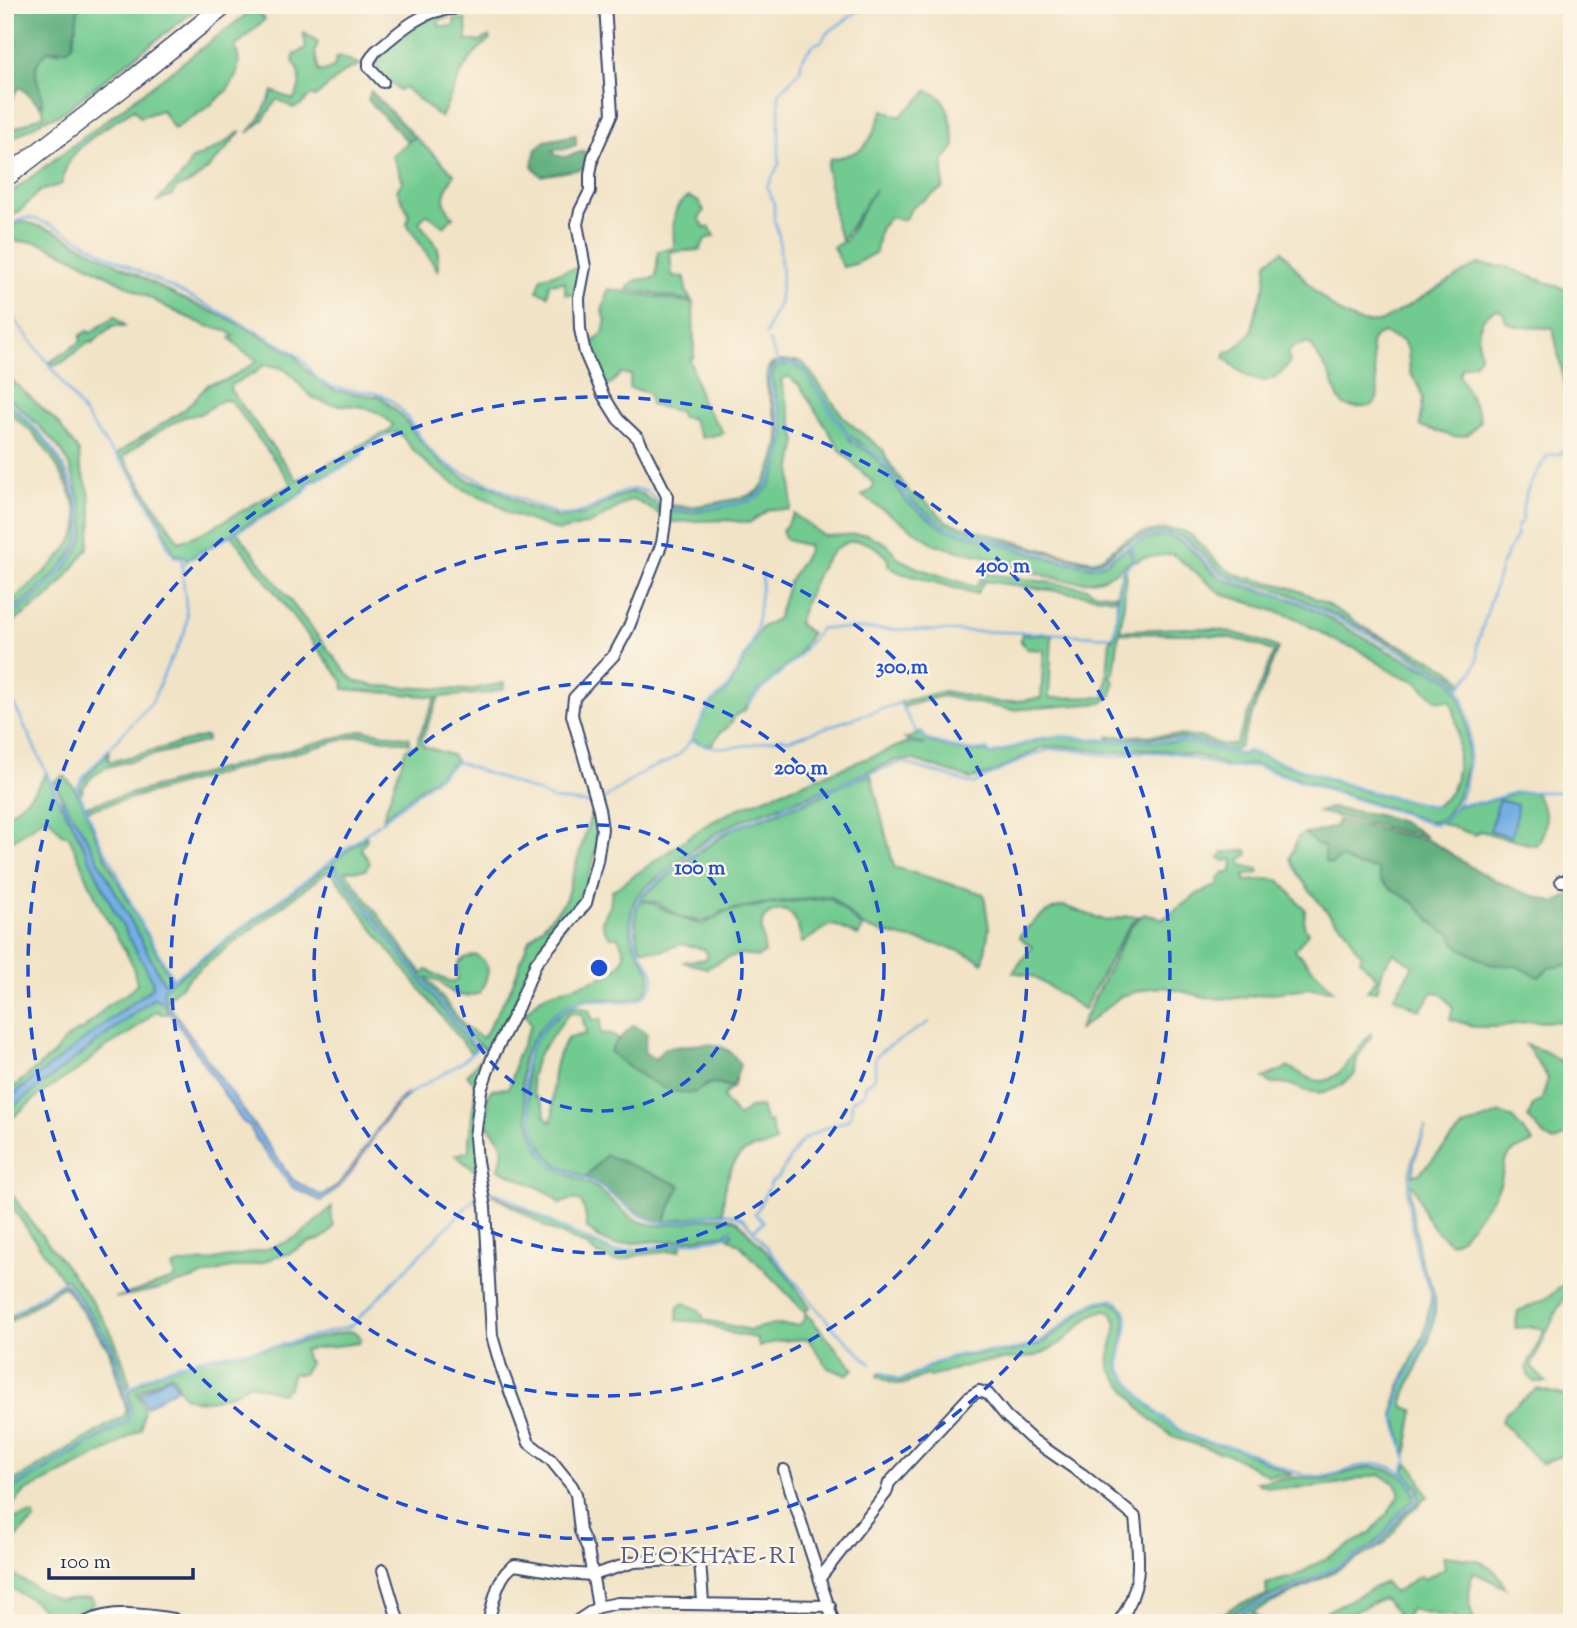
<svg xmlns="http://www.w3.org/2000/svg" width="1577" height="1628" viewBox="0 0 1577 1628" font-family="'Sorts Mill Goudy',serif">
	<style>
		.green { fill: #71ca90; stroke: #467c77; stroke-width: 2; fill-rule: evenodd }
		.forest { fill: #5cae7a; stroke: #3c6e6c; stroke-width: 2 }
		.water { fill: #73afe5; stroke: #476fa2; stroke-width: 2 }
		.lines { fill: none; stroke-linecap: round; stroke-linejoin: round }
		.stream { stroke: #73afe5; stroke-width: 2.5 }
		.minor-casing { stroke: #3b4a6e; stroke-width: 14 }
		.trunk-casing { stroke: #3b4a6e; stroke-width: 21 }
		.minor { stroke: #fff; stroke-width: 10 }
		.trunk { stroke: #fff; stroke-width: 18 }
		.ring { fill: none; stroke: #1d4ed8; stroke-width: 3.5; stroke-dasharray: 12 9 }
		.labels { text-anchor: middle; stroke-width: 5; stroke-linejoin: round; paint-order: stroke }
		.quarter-label { font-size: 24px; letter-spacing: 2px; fill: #555e8d; stroke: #fcf5e5 }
		.centre { fill: #1d4ed8; stroke: #fcf5e5; stroke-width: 3.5 }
		.ring-label { font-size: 21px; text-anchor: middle; font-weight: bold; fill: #1d4ed8; stroke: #fcf5e5; stroke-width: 5; stroke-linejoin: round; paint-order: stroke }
	</style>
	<rect width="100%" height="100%" fill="#fcf5e5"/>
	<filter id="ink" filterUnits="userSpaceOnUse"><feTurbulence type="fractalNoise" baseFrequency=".0143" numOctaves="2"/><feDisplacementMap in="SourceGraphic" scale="14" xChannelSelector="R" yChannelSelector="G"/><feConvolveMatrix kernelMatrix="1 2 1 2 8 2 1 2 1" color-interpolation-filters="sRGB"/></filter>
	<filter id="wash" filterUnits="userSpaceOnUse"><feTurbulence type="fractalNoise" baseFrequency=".00686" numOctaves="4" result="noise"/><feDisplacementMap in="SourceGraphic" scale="28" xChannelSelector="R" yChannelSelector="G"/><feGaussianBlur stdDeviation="1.57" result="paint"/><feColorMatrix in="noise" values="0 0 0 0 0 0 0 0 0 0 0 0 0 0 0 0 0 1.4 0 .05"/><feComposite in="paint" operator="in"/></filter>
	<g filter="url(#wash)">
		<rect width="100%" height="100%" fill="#f1e3c6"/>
		<g class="green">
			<path d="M79,5H202L59,115L44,120L5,143V133L44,115C41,108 43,104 42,98C37,80 29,65 48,51L58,52L73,43Z"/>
			<path d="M256,7L261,8L257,12L265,19L235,47C253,86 200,112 174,129L162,110L140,117L134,109C108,127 64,148 62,184L40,191L22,209L5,221V197Z"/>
			<path d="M448,13V18L439,20V26H454V19L466,20L467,41H481L489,36L490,40C464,57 453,91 441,118L404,87L399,90L374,66L378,55L421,20Z"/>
			<path d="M303,32L318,42L315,52L319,72L334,68L336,58L340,56L361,65L347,70L315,97L311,95L301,105L293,108L277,99L263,120L248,133L260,118L273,91L293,100C303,85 301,76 293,60L295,54L306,48Z"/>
			<path d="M927,91C951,95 951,126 955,146L944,161L943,188L911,208L907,217L902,220L890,217L880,229L876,252L855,264L843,267L833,247L845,241L875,189L842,240L836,226L827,168L830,159C868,153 869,144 883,110L900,117C908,107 921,100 927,91Z"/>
			<path d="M241,131C229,146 197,187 177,187L172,195L156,202L185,173L191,160L220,146Z"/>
			<path d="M415,137L454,174C444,193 438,198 453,217L444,227L427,214L419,222L438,248V271L407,224L409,214L397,190L403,181L392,155Z"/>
			<path d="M689,197L698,201L704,210L699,219L705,228L709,227L715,236L705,239L700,250L670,252L672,276L685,277L686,291L692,301L627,289C638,274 643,282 656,277L658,251L674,248C674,230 669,205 689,197Z"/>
			<path d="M22,221L54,231L179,297L234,321L294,354L306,370L326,386L336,391L381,397L402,416L429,452L442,464L470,481L491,486L526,506L559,518L585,514L615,498L632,492L642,494L663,510L661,515L637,501L630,500L592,523L559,531L508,513C497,501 483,498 469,492C440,477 417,458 399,432L388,434L362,449L360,455L331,472L309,481L303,492L186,560L182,555L176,556C168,545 166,533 160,521C148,498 134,476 117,456L118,453L185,409L209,384L226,380L258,361L242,351L230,338L234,336L226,330L207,326L178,313L80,261L45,245L35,242L14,241L5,247V231ZM264,365C269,366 276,366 281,368C295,373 302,393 317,400C348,412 365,396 393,425L389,431L357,447L356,450L297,480L230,389L232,384L255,373ZM223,400L231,401L292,484C281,492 269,495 258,502C232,516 207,533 179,542L123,457L148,438L184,417L200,414Z"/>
			<path d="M1282,251C1304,278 1342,333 1382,321L1478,264L1506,267L1572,292V403L1568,400L1553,328L1519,327L1506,322L1503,312L1496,309C1477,318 1476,336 1480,355L1475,363L1462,367L1459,375L1479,414L1480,422L1467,435L1455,437L1420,426L1423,398L1419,386L1410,373L1408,350L1403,341L1383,333L1375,337L1371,343L1378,394C1377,402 1373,407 1364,407C1331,410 1341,394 1329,374C1323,364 1317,356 1312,346L1306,343L1293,347L1288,354L1290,362C1268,395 1246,379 1224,357L1226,352L1232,351L1251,333L1258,304L1265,286L1267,262Z"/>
			<path d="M583,266L578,295L565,294V282L549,284L548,295L537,291L542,277Z"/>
			<path d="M608,289L693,303L694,357L690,359L702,403L724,433L702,438L691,418L681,417L680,412L651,405L649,393L629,388L631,375L621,373L610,385L601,383L588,347L603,333L606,320L602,312Z"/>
			<path d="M115,316L125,326H112L92,343H88L63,362L54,366L50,362L80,342L81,335L87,331L90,333Z"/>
			<path d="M781,361H799L805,365L846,420L884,451L886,458L910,493L926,502L947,522L1041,549L1092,561C1103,559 1110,551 1119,544C1135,532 1160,528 1180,530C1195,531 1212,564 1233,573C1250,580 1268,581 1285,586C1319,596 1349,619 1380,636C1405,649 1445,661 1463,682L1460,687L1453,677C1400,650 1345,617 1290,594C1269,585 1245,585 1224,573C1205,562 1193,534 1169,533C1153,533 1136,537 1123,545C1112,552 1104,562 1091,563L950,529L941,523L907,497L891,471L879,457L848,434L804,369L793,362L774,364C758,381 779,412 781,432C783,449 774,481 760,492C744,506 691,511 670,508L671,505C690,508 707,505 725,501C754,496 763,493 773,464C776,454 780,443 779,432C777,414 758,379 771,364Z"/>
			<path d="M791,364L803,371L851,441L873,455L887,471L907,502L943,528L1055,560L1092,567L1106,563L1128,547L1133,560C1122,566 1113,576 1101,579C1067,589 1022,567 991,558C971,553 952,551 933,543L862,496L872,489L874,484L841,451L800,386L788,376L781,381L797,441L792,467L791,506L789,510L770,509L749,523L727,520L672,522L666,515L668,510C682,517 705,510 721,507C755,501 768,499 779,463C782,453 786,442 785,431C782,411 772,394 772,373L777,366Z"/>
			<path d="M5,374L58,423L79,452L80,466L89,491L92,521L88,548L63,581L50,596L5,628V620C29,605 79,563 84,534C86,520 81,504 77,491C74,478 70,463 62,452C46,430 24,412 5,394Z"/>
			<path d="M5,401C39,431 55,448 72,490C77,503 82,518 80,532C77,561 29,600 5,614V606C25,590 68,555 77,531C85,509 52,455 37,438C28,427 15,419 5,409Z"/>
			<path d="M794,514L824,536L866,534L887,544L899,559L917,568L976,587L984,573L1087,588L1092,592L1116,595V599L984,581L977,594L901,573L888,566V560C884,552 875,546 867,543C826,528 808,597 798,623L811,634L796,657L754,696L744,711L736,715L728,727L720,733L712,745L702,744L692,739L694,734L710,705L729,688L761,628L778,618L789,581L807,553L809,546L786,540L782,531Z"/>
			<path d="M237,532L348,675L358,682L377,686L468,690L504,683V688L489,693L439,697L422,738L423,746L452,755L456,761L383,818L406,749L418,744V738L436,697L344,689L343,682L232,536Z"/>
			<path d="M1165,536C1191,540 1199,565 1220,577C1243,590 1269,590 1292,600C1327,615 1359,636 1392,653C1411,663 1433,670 1451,681C1473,712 1474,780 1449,810C1447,814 1442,820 1437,821C1422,825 1400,806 1381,806L1255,764L1230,767L1199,756L1168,751L1137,749L1114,753L1064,746L1041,748L993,773L971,779L914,760H896C865,772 834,787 803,798C773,809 742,818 715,834C697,845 680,860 664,873C654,881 639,890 634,902C629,913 630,933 634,944C641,960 659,974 645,992C629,1012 583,981 549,1019C539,1030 526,1046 523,1060C518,1085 531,1147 551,1164C564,1176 584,1179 598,1189C613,1200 626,1218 645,1223C675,1232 712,1208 738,1221L783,1270L810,1307L805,1312L854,1369L846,1375L828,1368L808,1339L778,1341L759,1347L757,1338L734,1334L702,1322L677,1320L678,1306L685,1303L699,1310L705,1320L750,1330L771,1325H799L805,1319V1312L741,1246L728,1237L732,1234V1229L724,1235L669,1242L657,1241L615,1245L599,1238L587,1228C585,1207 584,1192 560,1204L548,1192L498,1169C507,1147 503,1142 487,1125L488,1095L492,1089L508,1088L512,1080L516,1059L531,1025L525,1013C531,1007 538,999 546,995C563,987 627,979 624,952C623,948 620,941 618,937H611L604,929L602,921L610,906L612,891L706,825L737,809L906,743L926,745L905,739L921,733L927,741C947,746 966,755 987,751L991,755L1041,739L1061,736L1106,741L1182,742L1200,744L1215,750L1242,755L1248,752L1364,791L1435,807C1440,802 1447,797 1451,791C1461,774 1460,717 1450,701L1436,700L1414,680L1397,675L1357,649L1340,643L1293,617L1220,593L1173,554L1142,558L1136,561L1131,545L1147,539Z"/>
			<path d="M1126,568L1124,604L1120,630C1144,631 1168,627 1192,628C1221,628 1251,636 1278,648L1239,748C1227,754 1214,746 1202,742C1175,734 1136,740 1108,739V736C1138,737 1168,732 1199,737C1212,740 1222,748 1236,744L1274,652C1226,628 1170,635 1119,633L1114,673L1110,676L1114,682L1112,695L1102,703L1011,710L942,696L903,707L901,702L944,691L1002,703L1041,698L1044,650L1027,649L1020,640L1022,634L1052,635L1049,698L1105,697L1110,639H1113C1121,617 1111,587 1126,568Z"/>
			<path d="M363,730L410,738L409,743L360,735L88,810L86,806Z"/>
			<path d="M206,736L207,741L107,767L92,777L84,786L81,794L79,785L109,751L108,757L110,762Z"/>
			<path d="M46,773L59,801L74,826L114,910L152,979L153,987L5,1101V1094L56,1052C60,1042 73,1032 83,1030L109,1004L129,992L137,984L132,963L100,907L69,836L62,834L47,816L5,846V817C22,804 36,793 46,773Z"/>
			<path d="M871,775L894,867L984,894L989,929L983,963C953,941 902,941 868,928C857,923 840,904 830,896L768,903L723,911L714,918L702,922L683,918L658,903L640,899L678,867L734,828L810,801L846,783Z"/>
			<path d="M64,776C83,793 88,820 99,843C121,889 146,934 171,978L164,984L86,837L63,800L54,781Z"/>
			<path d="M1530,792H1534C1549,811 1549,826 1537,845C1518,843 1499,836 1480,831L1475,835L1441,823L1459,805L1484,803L1515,793Z"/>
			<path d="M594,805L601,829L584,901L541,952L485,1075L477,1172L455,1155L469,1151V1138L476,1088L475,1083L467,1075L487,1051L465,1032L332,862L366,836L367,839L361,848L370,863L365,870L345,871L423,974L427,970L452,983L458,979V963L465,958L476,955C495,967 487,976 480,993C446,1004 450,980 427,978L466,1028L483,1038L512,986L528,942L560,908L566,898Z"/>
			<path d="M1305,833L1316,844L1325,847L1331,863L1341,858L1358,866L1378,869L1381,881L1387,886L1413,902L1426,913L1432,923L1452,933L1489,964L1516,966L1535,975L1549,968L1572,964V1021L1528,1022L1498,1027H1476L1450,1019L1453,1007L1441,993L1433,992L1420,1010L1417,1009L1394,997L1413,966L1394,953L1384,966L1377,991H1367L1377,978L1360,960L1362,954C1350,945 1354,941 1347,931C1343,925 1335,922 1331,916C1315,898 1300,880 1290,858L1298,837Z"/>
			<path d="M1247,850L1248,854L1240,860L1242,865L1258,869L1259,873L1244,875L1246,881L1271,879L1280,881L1305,909L1304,926L1308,933L1295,950L1333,990L1308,988L1230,999L1209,998L1164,987L1151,988L1121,996L1078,1031L1122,942L1132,925L1144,914L1163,919L1199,893L1219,885L1218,879L1223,874L1232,872L1233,861L1231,859L1225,861L1219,858L1223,853Z"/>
			<path d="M328,866H332L469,1043L476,1048L471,1053L385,945L332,873L327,872L193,974L166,1001L163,995L164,988Z"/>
			<path d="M830,898L863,928L858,936L837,926L830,925L802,943C799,928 794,903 773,912C767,914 764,917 762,924C760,933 764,942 765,952L758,957L741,954L727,958L707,968L682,962L706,959L708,955L704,949L681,944L661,951L641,949C635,935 634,917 638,902L648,901L683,919L703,925L725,912L769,904Z"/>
			<path d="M1064,906L1107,921L1128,916H1139L1131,924L1120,941L1084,1009L1032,976L1013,972L1032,947L1019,937C1030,924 1046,908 1064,906Z"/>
			<path d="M154,998L163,1002L169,1014H162L156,1011L130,1033L104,1048L82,1067L38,1096L5,1124V1113Z"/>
			<path d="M575,1006L589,1010L593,1020L601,1019L600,1033L611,1034L618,1040L610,1051L676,1091L693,1093L711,1083L733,1087L726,1093L723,1098L738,1117L749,1108L761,1107L766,1122L770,1121L776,1142C771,1144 764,1147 759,1148C757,1148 755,1147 753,1148C729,1155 723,1189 723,1212L664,1222L680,1186L606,1155L586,1177C575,1172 559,1168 551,1159C529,1136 527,1092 526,1062C533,1038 552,1015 575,1006ZM569,1013L582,1014L586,1034L568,1038C551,1059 552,1089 553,1115L551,1122L545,1116C545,1107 542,1100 534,1095L531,1077C535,1069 534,1061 539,1054Z"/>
			<path d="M1371,1033V1037L1357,1058L1355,1074C1341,1088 1324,1097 1304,1090C1291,1085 1285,1081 1271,1084L1263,1078L1289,1067C1298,1072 1309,1080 1320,1081C1341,1082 1357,1047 1371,1033Z"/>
			<path d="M1526,1045L1544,1051L1572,1068V1132L1554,1142C1543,1138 1537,1126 1528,1118L1533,1105L1542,1099L1548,1078Z"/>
			<path d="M1501,1113L1513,1119L1533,1142L1512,1152L1505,1161L1500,1185L1493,1197L1461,1238L1450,1243C1440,1234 1430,1225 1424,1213C1420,1203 1418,1191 1411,1183C1408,1201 1414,1218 1417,1237C1418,1244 1418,1251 1420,1258C1423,1272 1434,1285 1435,1299C1438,1337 1413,1368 1403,1402L1404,1407L1414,1410L1406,1457L1397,1421L1394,1418L1395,1402L1404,1376L1424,1335L1431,1299V1292L1417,1257L1407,1194L1412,1161L1426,1126L1414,1162L1413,1175L1420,1173L1463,1127Z"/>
			<path d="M5,1184C36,1233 77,1275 107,1325C118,1344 124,1364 130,1385L126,1389L113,1347L67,1279H62L5,1197Z"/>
			<path d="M490,1193L614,1253L682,1244L680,1250L639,1255L620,1261H612L602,1255H598L587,1246L548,1228Z"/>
			<path d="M332,1207L331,1215L334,1226L329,1233L319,1240L308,1243L288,1254L276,1256L262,1263L226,1269L155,1290L115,1298L173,1279L175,1276L172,1267C183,1261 196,1263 209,1261C238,1255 272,1251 298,1236C310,1228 321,1216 332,1207Z"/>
			<path d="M1572,1273L1571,1288L1557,1310L1531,1367L1546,1382H1534L1529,1377L1526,1368L1545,1329L1533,1327L1515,1328L1518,1311C1539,1303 1560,1293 1572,1273Z"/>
			<path d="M62,1284H65L110,1348L129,1412L127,1419L5,1491V1486L125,1415L126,1408L109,1350L65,1287L61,1288L5,1325V1321Z"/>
			<path d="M1108,1301C1142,1309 1116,1347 1119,1369L1151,1409L1182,1432L1201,1441L1239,1449L1293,1475L1269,1476L1235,1457L1173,1437L1162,1428L1145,1414L1111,1370L1109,1358L1117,1323L1111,1313L1106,1310L1093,1314L1061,1343L1037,1356L976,1363L929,1377L926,1374C904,1386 899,1389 877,1376L880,1373L900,1381C917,1376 931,1363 949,1358C977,1351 1015,1356 1040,1344C1063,1332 1082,1304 1108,1301Z"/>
			<path d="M349,1331L357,1333L361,1338L359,1343L304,1350L306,1359L310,1363L303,1374H292L289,1388L282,1393C269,1391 260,1386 248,1383C238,1395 200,1406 186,1397C179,1392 176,1380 171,1374L137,1392L144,1410L141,1429L110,1449L26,1491L9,1508L13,1518C21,1519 25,1513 34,1515L35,1520L23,1530L9,1547L5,1548V1494L128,1421L132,1411L128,1393C166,1357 226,1356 275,1347C300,1343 324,1336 349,1331Z"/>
			<path d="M1537,1389L1572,1397V1451L1541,1464L1501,1421L1506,1412Z"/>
			<path d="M1408,1464L1415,1470L1428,1497L1423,1499C1419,1508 1412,1508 1406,1515C1397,1525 1393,1536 1383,1545L1305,1587L1253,1612L1260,1618L1249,1623H1223L1230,1617L1291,1592L1376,1548C1394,1531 1396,1516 1418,1502L1419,1489L1404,1471Z"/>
			<path d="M1369,1467C1387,1467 1416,1476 1414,1500C1393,1513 1389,1534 1370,1547C1325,1576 1273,1594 1224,1616L1217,1623H1210L1236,1605L1267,1595L1266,1584L1295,1576L1370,1533L1388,1513L1399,1496V1491L1395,1483L1380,1475C1367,1476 1355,1481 1342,1483C1325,1486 1269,1493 1256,1482L1299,1477L1323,1479Z"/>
			<path d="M1443,1556C1473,1559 1492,1558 1506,1588L1473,1572C1468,1588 1467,1608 1476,1623H1453L1455,1615L1442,1616L1411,1609L1404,1620L1383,1598L1332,1623H1284L1302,1617L1318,1616L1385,1582L1394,1593L1420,1576L1424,1579L1445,1568Z"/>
			<path d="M5,1568C9,1573 51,1598 58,1599C69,1600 81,1597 92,1598L93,1602L86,1618L75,1623H59L32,1600L5,1585Z"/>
		</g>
		<g class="forest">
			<path d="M5,5H79L73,43L68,49L48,51C21,71 47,87 41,107L20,87L16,91L6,114L5,52L15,46L17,39L14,34L5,33Z"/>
			<path d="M371,91L415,137L408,142L368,100Z"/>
			<path d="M576,135V145L562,150H553L555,155L565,157L584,151L587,157L591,158L589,168L541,176L532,166L536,148L545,141Z"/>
			<path d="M1330,808C1363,812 1400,814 1426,837L1318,812Z"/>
			<path d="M1338,820L1427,840C1447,848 1463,864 1483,874C1497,881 1513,889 1528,894C1538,898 1545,897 1554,903L1572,894V964L1549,968L1539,977L1516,966L1489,964L1460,948L1454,942L1452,933L1442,931L1413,902L1387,886L1381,881L1378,869L1358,866L1341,858L1331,864L1325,862V847L1316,844L1305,833H1313L1336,826Z"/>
			<path d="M634,1025L647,1034L644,1052L655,1059L665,1048C693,1046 725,1034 740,1065L733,1087C727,1086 718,1083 712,1083C705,1084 699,1092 692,1093C666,1096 627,1068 610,1051L618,1040Z"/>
			<path d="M606,1155L680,1185L664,1222C629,1217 616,1191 586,1177Z"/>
		</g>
		<g class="water">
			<path d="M63,800L86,837L165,985L163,995L166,1001L293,1180L320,1195C348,1191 379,1113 407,1093L409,1095C371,1125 363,1174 321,1201L292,1187L257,1141L250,1127L242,1121L163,1002L154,998L5,1113V1101L153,987L152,979L114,910L74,826L59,801Z"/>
			<path d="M1499,800L1517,805L1515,824L1511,837L1490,830Z"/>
			<path d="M170,1376L177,1388L146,1407L140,1394Z"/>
		</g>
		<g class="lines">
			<g class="stream">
				<path d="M5,228C12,224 20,217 29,218C56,223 90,247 115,259C175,290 236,318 293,352C305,358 309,374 322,382C342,395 368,386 387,398C408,411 415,434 431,451C451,471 470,475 495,486C516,496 535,508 558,514C589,522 622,478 647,492C652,495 657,502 662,506"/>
				<path d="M5,307L55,372L108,447L128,469L161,526L167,546L175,558L181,557L187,618L185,631L175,653L169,662L152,702L85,775L77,787L101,844L113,864L137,916L173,978"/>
				<path d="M766,334L772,317L779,304L782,279L779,236L774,220V203L767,187L779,164V94L800,70L802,59L812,46L822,41L826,34L858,11L882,5"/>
				<path d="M769,341L779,364"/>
				<path d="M5,399C39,429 67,458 78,503C81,515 84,529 80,541C68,572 33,600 5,617"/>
				<path d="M671,510C687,513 703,509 719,506C731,504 745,503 756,497C771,489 784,451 784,434C784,414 769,395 770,371C779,361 791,362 802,368L846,433L854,442L872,451L883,462L910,502L946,528L1055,558L1094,565C1120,556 1136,533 1167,535C1193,537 1200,563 1221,574C1248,589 1279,592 1307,604C1356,626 1400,655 1449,677C1476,700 1474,771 1459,801C1454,811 1446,818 1436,824C1416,823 1402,809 1382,808L1255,766L1226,768L1175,753L1148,752H1133L1116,757L1066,749L1048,750L1028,757L973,784L902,762L845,782L808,799L727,830L709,841L643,893C631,907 629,930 638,947C645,963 664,976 647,993C631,1011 608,998 587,1000C570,1002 554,1015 543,1028C536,1037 528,1049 526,1061C521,1083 534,1146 550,1162C563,1174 583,1175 598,1185C619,1199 633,1217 660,1222C688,1227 716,1204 743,1218L834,1329L871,1364"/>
				<path d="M184,565L187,561L304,493L310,483L344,467L361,456L363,449L387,435"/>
				<path d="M5,685L60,801"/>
				<path d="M1460,688L1473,671L1478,659L1477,645L1502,564L1516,536L1517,527L1523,519C1519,496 1536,475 1548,455L1558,454L1572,448"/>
				<path d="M748,705L756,695L798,657L821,628L1044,633L1112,637L1115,629L1122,571L1135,560L1129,544"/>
				<path d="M691,740C719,755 752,744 782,738L788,740L900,703L917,733L921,731L927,740C948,744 966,755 987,749L991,754L1041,738L1060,736L1107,740L1181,741L1200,743L1215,749L1242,754L1248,751L1364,790L1435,807"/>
				<path d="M599,802L645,771L669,761L681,753L691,740L709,705L728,687L751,645L757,626L763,574"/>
				<path d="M1458,804L1484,802L1515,792H1572"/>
				<path d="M330,862L470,1041L479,1047L461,1063L407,1095"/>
				<path d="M165,985L330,862L457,762L538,792L552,799L592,804"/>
				<path d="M489,1191L508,1198L560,1227L614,1252L714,1239L726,1236L732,1230"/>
				<path d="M755,1229L764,1222L755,1214L772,1181L778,1178L798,1145L804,1139L825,1128L846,1121L851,1116L852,1101L865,1093V1086L875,1077V1058L883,1050L929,1022"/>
				<path d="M5,1319L63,1281L67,1284L112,1348L131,1412L128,1419L5,1492"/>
				<path d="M881,1372L899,1380C919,1375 933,1360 953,1356C979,1350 1014,1354 1037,1343C1062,1331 1085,1295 1115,1300C1142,1319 1117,1343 1120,1368C1136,1394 1162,1422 1189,1435C1206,1444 1228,1444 1246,1451C1270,1461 1290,1474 1316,1476C1339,1478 1361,1460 1384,1465C1401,1469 1419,1484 1417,1501C1396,1513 1391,1531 1375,1547L1278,1596L1228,1616L1220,1623"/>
				<path d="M125,1393L143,1379L179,1364L216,1355L276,1346L351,1326L478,1195"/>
				<path d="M1402,1473L1407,1461L1395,1422L1397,1405L1404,1381L1419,1355L1428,1331L1433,1305V1295L1418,1258L1408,1194L1413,1162L1424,1130"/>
			</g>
		</g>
	</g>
	<g filter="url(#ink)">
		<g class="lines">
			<g class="minor-casing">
				<g id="minor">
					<path d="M383,82L369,67V61L375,52C397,33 424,8 454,9L457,5"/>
					<path d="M1561,881L1572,882"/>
					<path d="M784,1470L834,1623"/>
					<path d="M700,1560L703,1603"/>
					<path d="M383,1570L399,1623"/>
					<path d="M820,1578L886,1493L889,1483L969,1397L979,1391L988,1394L1006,1416L1030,1438L1082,1474L1135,1517C1139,1559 1144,1587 1118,1623"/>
					<path d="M598,1607L588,1549L580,1531L576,1494L572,1486L551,1460L529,1443L501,1367L492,1336L485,1207L477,1161L475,1137L481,1090L493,1056L518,1007L536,963L586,903L597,861L602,829L599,809L572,715L574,698L614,655L628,629L662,543L665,523L667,496L638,438L618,419L603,395L585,353L580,329L579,298L585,267L577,224L580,211L590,191V175L593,157L612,114L605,5"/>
					<path d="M84,1623C111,1609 145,1614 174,1619"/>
					<path d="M488,1623C493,1605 497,1574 515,1565L563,1573L593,1575L634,1562L744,1557"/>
					<path d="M574,1623L598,1607L618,1603L830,1606"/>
				</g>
			</g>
			<g class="trunk-casing">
				<path id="trunk" d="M5,178L131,81L225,5"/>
			</g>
			<use href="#minor" class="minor"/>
			<use href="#trunk" class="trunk"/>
		</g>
	</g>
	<g class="ring">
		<circle cx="599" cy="968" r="143"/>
		<circle cx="599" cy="968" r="285"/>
		<circle cx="599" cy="968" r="428"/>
		<circle cx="599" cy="968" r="571"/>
	</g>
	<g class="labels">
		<g class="quarter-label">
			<text x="709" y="1563">DEOKHAE-RI</text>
		</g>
	</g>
	<circle cx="599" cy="968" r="10" class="centre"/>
	<g class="ring-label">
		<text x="1003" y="572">400 m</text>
		<text x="902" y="673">300 m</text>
		<text x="801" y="774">200 m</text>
		<text x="700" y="874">100 m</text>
	</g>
	<rect width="1577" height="1628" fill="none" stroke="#fcf5e5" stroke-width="28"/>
	<path d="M49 1568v10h144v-10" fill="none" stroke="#1b2f5e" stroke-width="3.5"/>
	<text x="60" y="1568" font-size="21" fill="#1b2f5e" stroke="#fcf5e5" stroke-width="5" paint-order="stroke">100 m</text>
</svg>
